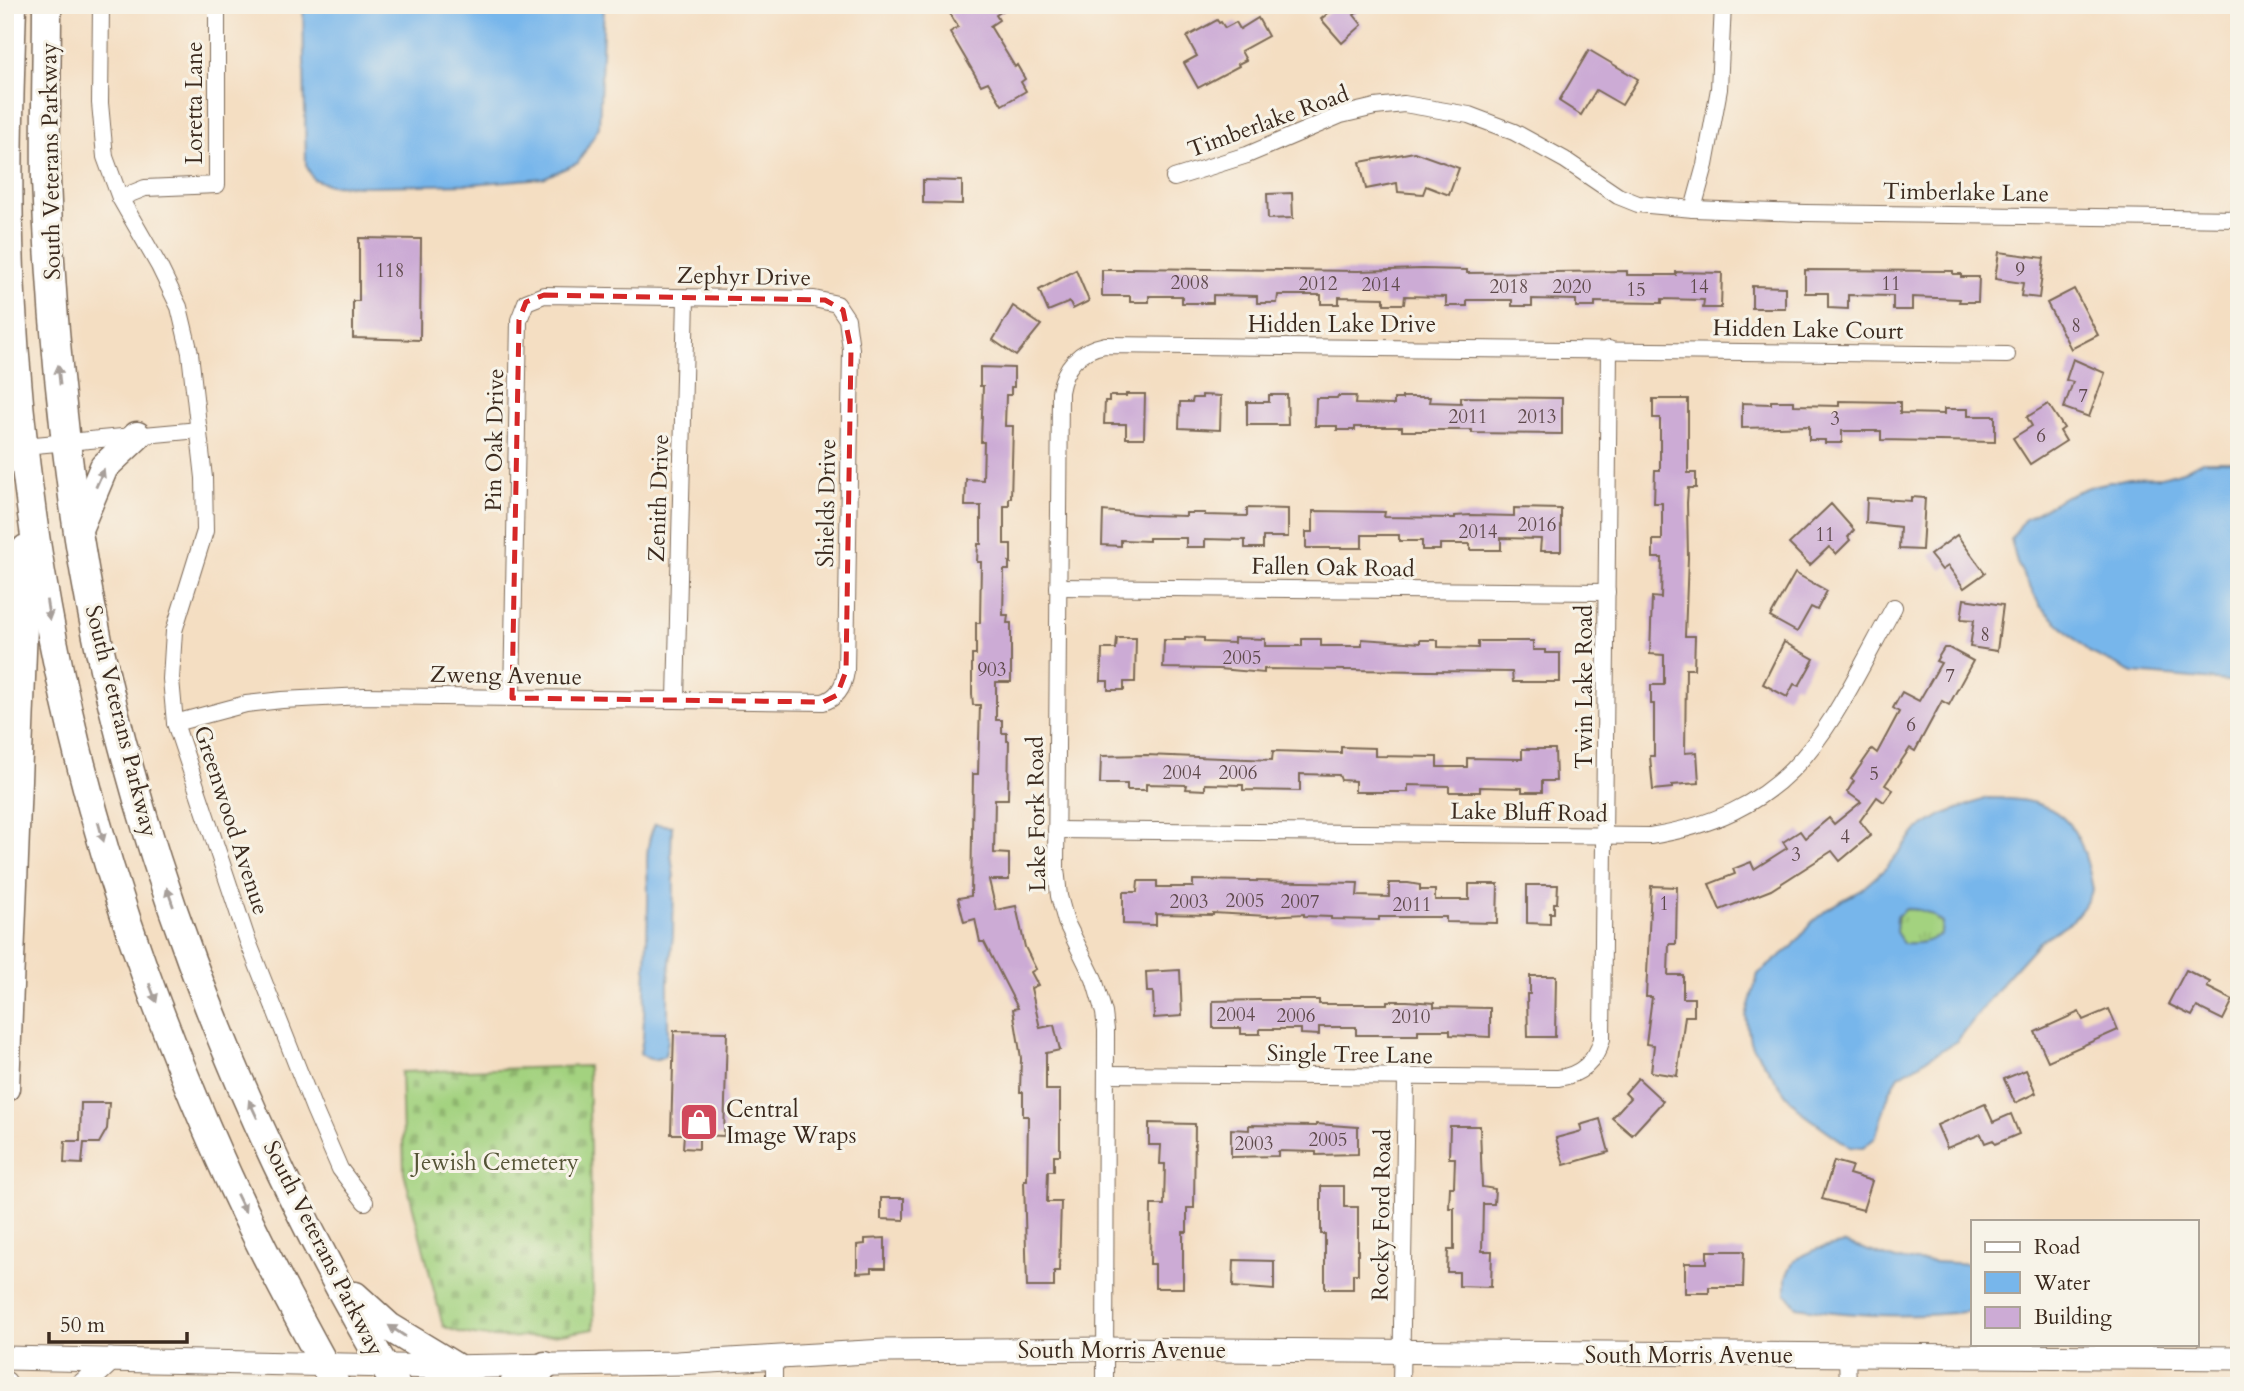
<svg xmlns="http://www.w3.org/2000/svg" width="2244" height="1391" viewBox="0 0 2244 1391" font-family="Cardo,serif">
	<style>
		.grass { fill: url(#grass-tufts); stroke: #6f7e4e; stroke-width: 2 }
		.cemetery { fill: url(#cemetery-stones); stroke: #6f7e4e; stroke-width: 2 }
		.water { fill: #77b6eb; stroke: #597084; stroke-width: 2; fill-rule: evenodd }
		.building { fill: #ccabd5 }
		.lines { fill: none; stroke-linecap: round; stroke-linejoin: round }
		.street-casing { stroke: #7c6957; stroke-width: 18 }
		.secondary-casing { stroke: #7c6957; stroke-width: 25 }
		.highway-casing { stroke: #7c6957; stroke-width: 31 }
		.street { stroke: #fff; stroke-width: 16 }
		.secondary { stroke: #fff; stroke-width: 23 }
		.highway { stroke: #fff; stroke-width: 28 }
		.oneway { fill: #a79f9a }
		.marked { fill: none; stroke: #d62828; stroke-width: 5; stroke-dasharray: 14 9; stroke-linejoin: round }
		.labels { text-anchor: middle; stroke-width: 6; stroke-linejoin: round; paint-order: stroke }
		.number-label { font-size: 19px; fill: #5f4a4c }
		.street-label { font-size: 23px; fill: #3b2a1e; stroke: #f7f3e8 }
		.poi-label { font-size: 23px; fill: #3b2a1e; stroke: #f7f3e8; text-anchor: start }
		.park-label { font-size: 23px; fill: #555436; stroke: #f7f3e8 }
	</style>
	<defs>
		<pattern id="grass-tufts" width="24" height="20" patternUnits="userSpaceOnUse" patternTransform="scale(1.75)"><rect width="24" height="20" fill="#a3d27f"/><path d="M3 7l-1-3M5 7V3M7 7l1-3M15 17l-1-3M17 17v-4M19 17l1-3" fill="none" stroke="#8db46d"/></pattern>
		<pattern id="cemetery-stones" width="16" height="16" patternUnits="userSpaceOnUse" patternTransform="scale(1.75)"><rect width="16" height="16" fill="#a3d27f"/><path d="M2 7V4a2 2 0 0 1 4 0v3zM10 15v-3a2 2 0 0 1 4 0v3z" fill="#8db46d"/></pattern>
	</defs>
	<rect width="100%" height="100%" fill="#f7f3e8"/>
	<filter id="ink" filterUnits="userSpaceOnUse"><feTurbulence type="fractalNoise" baseFrequency=".0143" numOctaves="2"/><feDisplacementMap in="SourceGraphic" scale="14" xChannelSelector="R" yChannelSelector="G"/><feConvolveMatrix kernelMatrix="1 2 1 2 8 2 1 2 1" color-interpolation-filters="sRGB"/></filter>
	<filter id="wash" filterUnits="userSpaceOnUse"><feTurbulence type="fractalNoise" baseFrequency=".00686" numOctaves="4" result="noise"/><feDisplacementMap in="SourceGraphic" scale="28" xChannelSelector="R" yChannelSelector="G"/><feGaussianBlur stdDeviation="1.57" result="paint"/><feColorMatrix in="noise" values="0 0 0 0 0 0 0 0 0 0 0 0 0 0 0 0 0 1.4 0 .05"/><feComposite in="paint" operator="in"/></filter>
	<g filter="url(#wash)">
		<rect width="100%" height="100%" fill="#f4dec2"/>
		<path class="grass" d="M1906,909C1922,909 1931,912 1942,923L1941,934C1927,943 1919,944 1903,943L1896,932L1897,916Z"/>
		<path class="cemetery" d="M588,1066L594,1329C554,1336 480,1345 443,1326L404,1172L401,1072Z"/>
		<g class="water">
			<path d="M303,5H604L599,127L578,163L543,178L471,184L369,186L329,185L313,179L306,165Z"/>
			<path d="M2202,461H2239V682L2133,673L2089,652L2040,606L2017,563L2011,539L2024,520L2066,496L2092,486L2129,478L2162,477L2183,471Z"/>
			<path d="M1987,798C2060,798 2081,820 2093,890L2084,906L2073,920L2039,942L2003,982L1957,1041L1899,1076L1890,1091L1875,1138L1863,1148L1850,1147L1804,1114L1786,1095L1750,1042L1746,1016L1758,974L1793,946L1812,922L1830,907L1861,890L1887,867L1916,831L1942,815ZM1906,909C1922,909 1931,912 1942,923L1941,934C1927,943 1919,944 1903,943L1896,932L1897,916Z"/>
			<path d="M655,824L672,826L671,854L674,877L673,935L668,982V1041L665,1056C654,1061 649,1061 640,1053L643,1038C645,993 647,948 648,903C649,876 642,850 655,824Z"/>
			<path d="M1845,1243L1896,1260L1973,1264V1311C1915,1318 1855,1317 1797,1307L1786,1293V1277L1794,1260L1817,1249Z"/>
		</g>
		<g id="blocks">
			<g class="building">
				<path d="M960,5H1012L996,15L999,20L990,26L1015,67L1017,65L1025,79L1021,82L1026,91L1002,105L988,82L981,85L950,32L958,27L949,12Z"/>
				<path d="M1338,5H1366L1354,15L1362,25L1342,43L1321,19Z"/>
				<path d="M1258,18L1268,36L1241,51L1246,60L1238,64L1239,66L1198,88L1184,63L1197,56L1187,38L1188,36L1217,20L1219,23L1221,22L1225,28L1236,22L1240,29Z"/>
				<path d="M1589,50L1638,79L1622,105L1596,90L1581,115L1559,101Z"/>
				<path d="M1414,152L1459,168L1449,195L1426,186L1423,194L1398,192L1397,183L1366,189L1360,162Z"/>
				<path d="M923,180L962,181V204L923,203Z"/>
				<path d="M1292,193L1293,218L1268,219L1267,194Z"/>
				<path d="M359,238L421,239L420,340L353,338V301H359Z"/>
				<path d="M1999,252L2044,258L2039,298L2021,296L2023,283L1995,279Z"/>
				<path d="M1132,268L1358,271L1422,269L1467,270V273L1627,271V275H1676V272L1722,273L1721,308H1703L1704,300L1662,299V303L1595,302V307H1576V300L1532,299V306H1512V300H1467V306H1446V297L1405,296L1404,304H1384V298L1339,297V304H1321V295H1278L1277,303H1257V296L1213,295V303H1182V296H1149V302H1130V296H1102V270H1132Z"/>
				<path d="M1076,270L1089,301L1073,309L1070,302L1048,311L1039,290Z"/>
				<path d="M1805,270L1953,271V274H1961V277H1979L1978,302H1959L1960,299L1912,297V310H1893V296L1848,295V309L1828,308V293H1805Z"/>
				<path d="M1752,286L1785,287V308H1752Z"/>
				<path d="M2074,289L2098,335L2071,349L2047,303Z"/>
				<path d="M1013,306L1041,325L1016,356L993,340Z"/>
				<path d="M2073,359L2105,373L2089,417L2064,408L2073,382L2066,380Z"/>
				<path d="M980,367L1014,368V387H1011V395H1006L1005,426H1013L1011,498H1009V506H1004V544H1011V563L1009,562V570H1004L1003,615H1008L1007,623H1011V682H996V720H1002V733H1007V741H1009L1008,799H995L994,853L1009,854V880H989L996,910L1016,906L1025,947L1036,969L1031,972L1038,985L1031,988L1040,1028L1054,1025L1060,1050L1046,1053V1090H1060V1155H1054V1171H1048L1047,1202H1061L1059,1271H1054V1287H1027L1024,1180H1027L1028,1116H1023V1092H1020L1021,1058L1013,1009L1018,1008L984,942H980L975,919L964,922L958,898L971,896L973,774H978L980,705H973L972,694V655H976V623H980L981,562H977L978,544H981V506H965L966,479L983,480L984,442H981L983,386H980Z"/>
				<path d="M1126,394H1145L1144,438H1126V424H1104L1105,401H1109V396H1126Z"/>
				<path d="M1202,395L1221,396L1220,430L1179,428L1180,402H1192L1193,398H1202Z"/>
				<path d="M1269,395H1287L1288,425H1247V402H1269Z"/>
				<path d="M1338,396H1356L1355,404L1394,405V399H1402V397H1430L1429,402L1461,403V397L1562,398V434L1472,433V430H1429V431H1402V427H1355V430H1337V426H1315L1316,398H1337Z"/>
				<path d="M1653,399H1688V473H1696V488H1688L1687,503L1688,558L1685,636H1695L1694,669H1686L1685,753L1697,752L1699,783L1672,785V788L1653,790L1650,756H1654V704H1651V685H1664V655L1650,654L1652,597L1661,598L1662,558H1653V540H1662V503H1654L1655,470H1660V418H1653Z"/>
				<path d="M1771,401H1794V405L1839,406V401L1900,402V413L1944,414V409H1968V416H1995V442L1881,440V431H1842V443H1825V440H1809V426L1742,428V403L1771,404Z"/>
				<path d="M2048,404L2064,428L2060,431L2066,441L2030,464L2013,438L2032,426L2027,417Z"/>
				<path d="M1911,497L1925,498L1922,550L1899,549L1900,527L1866,523L1867,498L1911,501Z"/>
				<path d="M1831,504L1854,530L1848,537L1850,540L1836,554L1829,547L1810,565L1789,544Z"/>
				<path d="M1247,508L1288,509V537H1263V548H1245V540L1205,539V547H1186V538H1149V541L1121,540V546L1102,545L1103,511L1149,515L1186,516V513H1205V515L1247,516Z"/>
				<path d="M1514,508L1561,509V551H1540L1541,539L1501,538V550H1470V544H1440V550H1422V541H1399V535H1362V548H1306V532H1313V511L1385,512L1384,517L1455,518V516L1471,515L1514,516Z"/>
				<path d="M1957,535L1985,573L1964,588L1948,566L1942,570L1930,555Z"/>
				<path d="M1795,573L1827,591L1817,610L1811,607L1797,632L1770,617Z"/>
				<path d="M1964,599L2003,605L1997,651L1970,647L1974,620L1961,619Z"/>
				<path d="M1185,637L1204,638V642L1234,643V638L1265,639V646H1302V639H1321V646H1362V639L1420,643V640H1438V647L1478,648V641H1533V650H1545V653H1560V682H1513L1512,672L1264,669V673L1219,669L1163,668L1164,640H1185Z"/>
				<path d="M1117,638H1136L1135,682H1124V690H1108V681H1101L1102,649H1116Z"/>
				<path d="M1784,642L1814,659L1799,686L1794,684L1787,697L1763,684Z"/>
				<path d="M1944,648H1949L1973,661L1949,705L1942,701L1915,751L1910,748L1885,785L1893,790L1884,802L1877,797L1860,821L1871,835L1840,861L1832,851L1771,890L1720,910L1709,884L1735,874L1733,869L1751,862L1754,869L1787,848L1783,842L1800,831L1805,838L1829,818L1834,824L1861,802L1847,792L1854,781L1851,779L1872,749L1877,753L1899,712L1893,708L1902,692L1919,701L1941,663L1936,661Z"/>
				<path d="M1341,747L1375,748V756L1437,757V767H1467V758L1522,759V749H1555L1556,781H1542V792H1522V788L1480,787V792H1449V786L1408,785V792H1355V781L1341,780L1339,775L1300,774V791L1243,790V785L1205,784V790L1186,789L1187,785L1146,784V790H1127V784H1100L1101,756L1146,755L1272,760L1273,751L1341,753Z"/>
				<path d="M1193,880L1358,883L1357,896L1389,897V883H1408L1420,885V890H1435V900H1469V884H1498L1497,923L1446,922V917H1379V920L1331,919V917L1304,916V914L1268,916L1213,913V915L1156,914V925L1123,924V892H1137L1138,881H1157V887H1193Z"/>
				<path d="M1527,885H1558L1557,903H1554V913H1550V924L1527,923Z"/>
				<path d="M1651,886L1677,887L1676,944H1669L1668,975H1683V998H1694V1016H1685L1677,1076L1651,1072L1654,1045L1646,1044L1652,997H1646Z"/>
				<path d="M1180,970L1182,1016L1154,1018L1153,992H1147L1146,972Z"/>
				<path d="M2186,970L2210,982L2207,987L2233,1000L2223,1020L2197,1007L2192,1016L2168,1004Z"/>
				<path d="M1530,976H1556L1555,1037H1528L1527,994H1530Z"/>
				<path d="M1260,1000H1319V1004H1387V1001H1407L1434,1003V1007L1490,1008V1037L1450,1035V1030H1418V1035H1356V1027H1319V1035L1301,1034V1029H1260V1034H1241V1028H1213V1001Z"/>
				<path d="M2109,1009L2118,1030L2048,1061L2035,1032L2079,1012L2083,1020Z"/>
				<path d="M674,1031L727,1032L724,1136L699,1135V1149L683,1148L684,1134H671Z"/>
				<path d="M2026,1070L2036,1093L2015,1103L2004,1079Z"/>
				<path d="M1638,1078L1663,1101L1632,1135L1612,1118L1630,1098L1625,1093Z"/>
				<path d="M81,1103H109L107,1129L99,1143H84L82,1164L64,1163L65,1141H80Z"/>
				<path d="M1985,1104L1993,1122L2011,1114L2019,1134L1995,1144L1993,1140L1985,1143L1981,1134L1947,1148L1937,1125Z"/>
				<path d="M1600,1119L1609,1152L1564,1165L1556,1138L1582,1131L1580,1125Z"/>
				<path d="M1149,1123L1195,1124L1194,1208H1187V1232H1183V1288H1155V1264H1150L1151,1205H1164L1165,1164H1160L1161,1145H1149Z"/>
				<path d="M1316,1124L1358,1127V1154L1316,1155V1152L1278,1151V1156L1231,1157V1129L1249,1130V1125L1316,1126Z"/>
				<path d="M1450,1126H1480L1482,1187L1495,1189L1494,1204H1483L1482,1251H1492L1491,1287L1459,1286V1272H1447L1448,1250H1454V1208H1449L1450,1187H1454L1455,1158H1449Z"/>
				<path d="M1834,1161L1852,1166L1849,1174L1872,1181L1863,1210L1822,1199Z"/>
				<path d="M1321,1186H1344V1207H1358V1274H1353V1289H1325V1234H1321Z"/>
				<path d="M881,1198H904V1220L881,1219Z"/>
				<path d="M885,1238V1268H872V1272L857,1273V1245L865,1244V1239Z"/>
				<path d="M1707,1251H1744L1743,1287H1709V1293H1685V1263H1707Z"/>
				<path d="M1234,1260L1274,1261V1290L1233,1287Z"/>
			</g>
		</g>
	</g>
	<g filter="url(#ink)">
		<use href="#blocks" fill-opacity="0" stroke="#7c6957" stroke-width="2"/>
		<g class="lines">
			<g class="street-casing">
				<g id="street">
					<path d="M101,5L100,103L105,157L120,198L159,266L179,307L190,353L204,478L205,531L174,631L171,679L175,723L247,939L314,1109L340,1169L365,1202"/>
					<path d="M1174,178L1247,155L1341,115L1375,107L1404,104L1469,115L1514,132L1565,160L1618,196L1638,204L1693,209L1805,213L2239,219"/>
					<path d="M120,198L145,188L217,185V5"/>
					<path d="M1693,209L1705,165L1719,89L1723,5"/>
					<path d="M24,446L199,430"/>
					<path d="M1058,587L1607,592"/>
					<path d="M676,699L686,298"/>
					<path d="M175,723L246,704L282,700L364,696L823,702C838,698 844,686 846,671L851,349L847,319L837,304L814,299L544,295L526,302L519,320L512,698"/>
					<path d="M1056,830L1650,836C1800,812 1828,726 1894,607"/>
					<path d="M1106,1074L1558,1078C1581,1075 1596,1061 1602,1039L1609,349"/>
					<path d="M1847,1356L1848,1386"/>
					<path d="M774,1386V1359"/>
					<path d="M1105,1386L1106,1030L1104,1013L1094,979L1066,922L1059,896L1056,868L1060,392C1064,367 1079,350 1105,345L2007,355"/>
					<path d="M1401,1386L1406,1078"/>
				</g>
			</g>
			<g class="secondary-casing">
				<g id="secondary">
					<path d="M5,1358L443,1367L677,1363L885,1351L1104,1349L2239,1358"/>
					<path d="M5,1383L6,1386"/>
					<path d="M82,1386L110,1360"/>
				</g>
			</g>
			<g class="highway-casing">
				<g id="highway">
					<path d="M12,5C9,101 6,198 11,294C23,524 66,756 145,973C178,1063 215,1153 258,1239C282,1288 309,1337 336,1386"/>
					<path d="M47,5C47,63 45,122 46,180C50,288 59,397 74,505C117,811 237,1122 396,1386"/>
					<path d="M78,529L104,467L137,436"/>
					<path d="M5,1088L26,549"/>
					<path d="M355,1296L389,1327L455,1367"/>
					<path d="M513,1386L545,1366"/>
				</g>
			</g>
			<use href="#street" class="street"/>
			<use href="#secondary" class="secondary"/>
			<use href="#highway" class="highway"/>
		</g>
		<defs><path id="oneway-solid" d="M-6-.8H1V-3.2L6.5 0L1 3.2V.8H-6Z" transform="scale(1.75)"/></defs>
		<g class="oneway">
			<use href="#oneway-solid" transform="translate(59 375) rotate(-96)"/>
			<use href="#oneway-solid" transform="translate(100 478) rotate(-66)"/>
			<use href="#oneway-solid" transform="translate(48 610) rotate(81)"/>
			<use href="#oneway-solid" transform="translate(101 832) rotate(74)"/>
			<use href="#oneway-solid" transform="translate(170 897) rotate(-109)"/>
			<use href="#oneway-solid" transform="translate(153 993) rotate(69)"/>
			<use href="#oneway-solid" transform="translate(253 1109) rotate(-115)"/>
			<use href="#oneway-solid" transform="translate(241 1203) rotate(64)"/>
			<use href="#oneway-solid" transform="translate(397 1331) rotate(-147)"/>
		</g>
	</g>
	<path class="marked" d="M544,295L825,300L843,310L851,349L846,671L837,695L823,702L512,698L519,320L526,302Z"/>
	<defs>
		<g id="shop-square" transform="scale(2.0125)"><rect x="-9" y="-9" width="18" height="18" rx="4" fill="#d1495b" stroke="#f7f3e8"/><path d="M-5-2.5h2.3a2.7 3.5 0 0 1 5.4 0H5L5.5 6h-11ZM-1.5-2.5h3a1.5 2.3 0 0 0-3 0Z" fill="#fff"/></g>
	</defs>
	<g fill-rule="evenodd">
		<use href="#shop-square" x="699" y="1122"/>
	</g>
	<g class="labels">
		<g class="number-label">
			<text x="2020" y="276">9</text>
			<text x="390" y="277">118</text>
			<text x="1190" y="289">2008</text>
			<text x="1318" y="290">2012</text>
			<text x="1891" y="290">11</text>
			<text x="1381" y="291">2014</text>
			<text x="1509" y="293">2018</text>
			<text x="1572" y="293">2020</text>
			<text x="1699" y="293">14</text>
			<text x="1636" y="296">15</text>
			<text x="2076" y="332">8</text>
			<text x="2083" y="402">7</text>
			<text x="1468" y="423">2011</text>
			<text x="1537" y="423">2013</text>
			<text x="1835" y="425">3</text>
			<text x="2041" y="442">6</text>
			<text x="1537" y="531">2016</text>
			<text x="1478" y="538">2014</text>
			<text x="1825" y="541">11</text>
			<text x="1985" y="641">8</text>
			<text x="1242" y="664">2005</text>
			<text x="992" y="676">903</text>
			<text x="1950" y="682">7</text>
			<text x="1911" y="731">6</text>
			<text x="1182" y="779">2004</text>
			<text x="1238" y="779">2006</text>
			<text x="1874" y="780">5</text>
			<text x="1845" y="843">4</text>
			<text x="1796" y="861">3</text>
			<text x="1245" y="907">2005</text>
			<text x="1189" y="908">2003</text>
			<text x="1300" y="908">2007</text>
			<text x="1664" y="910">1</text>
			<text x="1412" y="911">2011</text>
			<text x="1236" y="1021">2004</text>
			<text x="1296" y="1022">2006</text>
			<text x="1411" y="1023">2010</text>
			<text x="1328" y="1146">2005</text>
			<text x="1254" y="1150">2003</text>
		</g>
		<g class="street-label">
			<text transform="translate(194 103) rotate(-90)" y="8">Loretta Lane</text>
			<text transform="translate(1268 121) rotate(-20)" y="8">Timberlake Road</text>
			<text transform="translate(50 161) rotate(-91)" y="8">South Veterans Parkway</text>
			<text transform="translate(1966 192) rotate(1)" y="8">Timberlake Lane</text>
			<text transform="translate(744 276) rotate(1)" y="8">Zephyr Drive</text>
			<text x="1342" y="332">Hidden Lake Drive</text>
			<text transform="translate(1808 329) rotate(1)" y="8">Hidden Lake Court</text>
			<text transform="translate(494 440) rotate(-89)" y="8">Pin Oak Drive</text>
			<text transform="translate(658 498) rotate(-88)" y="8">Zenith Drive</text>
			<text transform="translate(826 503) rotate(-89)" y="8">Shields Drive</text>
			<text transform="translate(1333 567) rotate(1)" y="8">Fallen Oak Road</text>
			<text transform="translate(506 675) rotate(1)" y="8">Zweng Avenue</text>
			<text transform="translate(1584 687) rotate(-90)" y="8">Twin Lake Road</text>
			<text transform="translate(122 721) rotate(76)" y="8">South Veterans Parkway</text>
			<text transform="translate(1529 812) rotate(1)" y="8">Lake Bluff Road</text>
			<text transform="translate(1036 814) rotate(-91)" y="8">Lake Fork Road</text>
			<text transform="translate(232 820) rotate(72)" y="8">Greenwood Avenue</text>
			<text transform="translate(1350 1054) rotate(1)" y="8">Single Tree Lane</text>
			<text transform="translate(1381 1215) rotate(-89)" y="8">Rocky Ford Road</text>
			<text transform="translate(324 1248) rotate(63)" y="8">South Veterans Parkway</text>
			<text x="1122" y="1358">South Morris Avenue</text>
			<text x="1689" y="1363">South Morris Avenue</text>
		</g>
		<g class="poi-label">
			<text x="726" y="1117">Central<tspan x="726" dy="26">Image Wraps</tspan></text>
		</g>
		<g class="park-label">
			<text x="496" y="1170">Jewish Cemetery</text>
		</g>
	</g>
	<rect width="2244" height="1391" fill="none" stroke="#f7f3e8" stroke-width="28"/>
	<rect x="1971" y="1220" width="228" height="126" fill="#f7f3e8" stroke="#aca397" stroke-width="2"/>
	<rect x="1985" y="1242" width="35" height="10" fill="#ffffff" stroke="#aca397" stroke-width="2"/>
	<text x="2034" y="1254" font-size="21" fill="#3b2a1e">Road</text>
	<rect x="1985" y="1272" width="35" height="21" fill="#77b6eb" stroke="#aca397" stroke-width="2"/>
	<text x="2034" y="1290" font-size="21" fill="#3b2a1e">Water</text>
	<rect x="1985" y="1307" width="35" height="21" fill="#ccabd5" stroke="#aca397" stroke-width="2"/>
	<text x="2034" y="1324" font-size="21" fill="#3b2a1e">Building</text>
	<path d="M49 1332v10h138v-10" fill="none" stroke="#3b2a1e" stroke-width="3.5"/>
	<text x="60" y="1332" font-size="21" fill="#3b2a1e" stroke="#f7f3e8" stroke-width="5" paint-order="stroke">50 m</text>
</svg>
